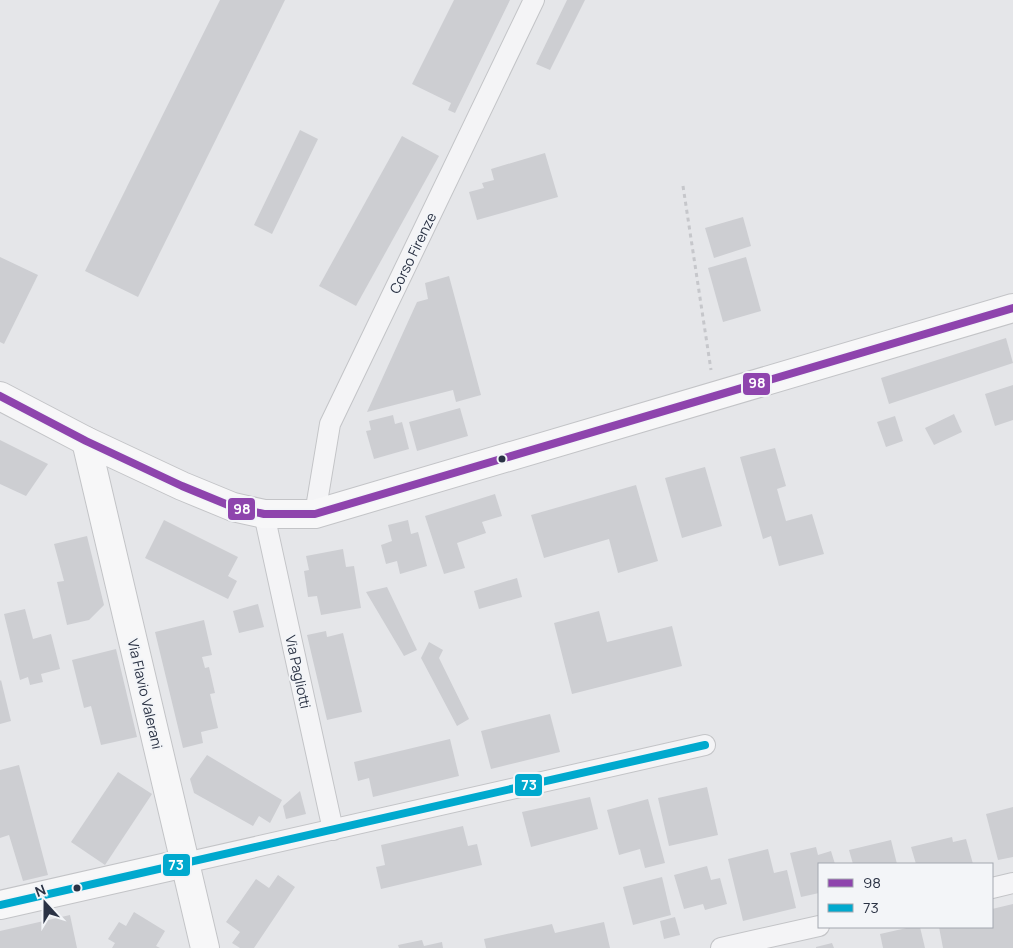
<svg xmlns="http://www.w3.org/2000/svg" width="1013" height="948" viewBox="0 0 1013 948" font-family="Manrope,sans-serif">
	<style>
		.building { fill: #cdced2 }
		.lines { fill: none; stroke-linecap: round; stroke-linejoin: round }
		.street-casing { stroke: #c3c4c7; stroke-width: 22 }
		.secondary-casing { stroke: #c3c4c7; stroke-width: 30 }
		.path { stroke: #c6c7cb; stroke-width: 3; stroke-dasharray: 4 4; stroke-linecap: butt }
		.street { stroke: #f4f4f6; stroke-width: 20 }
		.secondary { stroke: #f7f7f8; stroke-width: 28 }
		.bus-1-casing { stroke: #f3f5f8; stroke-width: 11 }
		.bus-2-casing { stroke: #f3f5f8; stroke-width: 11 }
		.bus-1 { stroke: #8e44ad; stroke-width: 8 }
		.bus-2 { stroke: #00a9ce; stroke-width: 8 }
		.bus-dot { fill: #2a3244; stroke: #f3f5f8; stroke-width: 2 }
		.labels { text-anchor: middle; stroke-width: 4; stroke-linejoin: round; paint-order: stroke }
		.street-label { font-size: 14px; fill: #2a3244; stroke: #f3f5f8 }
		.line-badge { stroke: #f3f5f8; stroke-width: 2 }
		.badge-label { font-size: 14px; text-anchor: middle; font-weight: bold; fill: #fff }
	</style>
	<rect width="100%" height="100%" fill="#e5e6e9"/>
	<g class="building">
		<path d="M220,0H285L138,297L85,271Z"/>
		<path d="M454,0H510L455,113L448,110L451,103L412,84Z"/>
		<path d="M567,0H585L550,70L536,64Z"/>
		<path d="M300,130L318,139L272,234L254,225Z"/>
		<path d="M402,136L439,156L356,306L319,286Z"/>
		<path d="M545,153L558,197L477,220L469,192L484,188L482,183L494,180L491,169Z"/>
		<path d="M743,217L751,246L714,258L705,228Z"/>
		<path d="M0,257L38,275L4,344L0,342Z"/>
		<path d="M746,257L761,311L723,322L708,268Z"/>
		<path d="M449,276L481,395L456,402L453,390L367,412L417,302L428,299L425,283Z"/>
		<path d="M1006,338L1013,363L889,404L881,378Z"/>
		<path d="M1013,385V420L995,426L985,394Z"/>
		<path d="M460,408L468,436L417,451L409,422Z"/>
		<path d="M954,414L962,432L934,445L925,428Z"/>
		<path d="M393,415L395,424L402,422L409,449L374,459L366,431L371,430L369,421Z"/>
		<path d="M895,416L903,441L886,447L877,422Z"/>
		<path d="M0,440L48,464L26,496L0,484Z"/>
		<path d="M775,448L786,486L777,489L786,521L812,514L824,554L779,566L771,536L763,539L740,457Z"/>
		<path d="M705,467L722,526L682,538L665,478Z"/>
		<path d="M636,485L658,561L618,573L609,539L544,558L531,515Z"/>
		<path d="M495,494L502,516L482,522L486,533L457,543L465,568L444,574L425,516Z"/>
		<path d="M164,520L238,557L228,576L237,581L228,599L145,558Z"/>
		<path d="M408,520L411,534L418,532L427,566L400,574L397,561L386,564L381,545L392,541L388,525Z"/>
		<path d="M87,536L104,605L89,620L67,625L57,582L64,581L54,544Z"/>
		<path d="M343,549L346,567L354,566L361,608L321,615L317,596L308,597L304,571L309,570L306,556Z"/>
		<path d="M517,578L522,597L479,609L474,591Z"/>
		<path d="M387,587L417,650L404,656L366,592Z"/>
		<path d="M258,604L264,627L239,633L233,611Z"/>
		<path d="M25,609L33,639L51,634L60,669L41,674L43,682L30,685L28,677L20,680L4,614Z"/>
		<path d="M599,611L607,642L672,626L682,666L572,694L554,623Z"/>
		<path d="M204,620L212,655L202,657L205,668L209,667L215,693L210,694L218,728L201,732L203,743L183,748L155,632Z"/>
		<path d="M326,631L327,637L343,633L362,712L327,720L307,635Z"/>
		<path d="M429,642L443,650L439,658L469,719L457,726L421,658Z"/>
		<path d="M116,649L137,737L101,745L91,706L84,708L72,660Z"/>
		<path d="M1,680L11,721L0,724V681Z"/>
		<path d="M550,714L560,752L491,769L481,731Z"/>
		<path d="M450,739L459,776L373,797L369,778L358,781L354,762Z"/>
		<path d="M207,755L282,800L270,823L259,816L253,826L194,793L190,779Z"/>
		<path d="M19,765L48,875L23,881L9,835L0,838V770Z"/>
		<path d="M118,772L152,794L105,865L71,842Z"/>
		<path d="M707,787L718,835L669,846L658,798Z"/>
		<path d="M300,791L306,814L286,819L283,806Z"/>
		<path d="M590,797L598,829L531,847L522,812Z"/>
		<path d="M648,799L665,863L645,868L640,849L619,855L607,810Z"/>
		<path d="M1013,807V857L998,860L986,814Z"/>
		<path d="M463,826L468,846L477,844L482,865L381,889L376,867L385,865L381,845Z"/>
		<path d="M952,837L953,842L966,839L973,864H916L911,847Z"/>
		<path d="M891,840L897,864H853L849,850Z"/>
		<path d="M816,847L818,855L831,851L835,864H819V893L801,897L790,853Z"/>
		<path d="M768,849L774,873L787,870L796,908L743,921L728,859Z"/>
		<path d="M707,866L711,880L720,878L727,904L705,910L703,904L684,909L674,875Z"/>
		<path d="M278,875L295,887L254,948H240L232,943L240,932L226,922L256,879L269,888Z"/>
		<path d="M662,877L671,915L633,925L623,887Z"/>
		<path d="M1013,904V948H943L939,927H992V909Z"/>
		<path d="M134,912L165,931L156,946L160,948H112L115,943L108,939L119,922L126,926Z"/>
		<path d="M70,915L77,948H0V931Z"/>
		<path d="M675,917L680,935L664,939L660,921Z"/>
		<path d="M604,922L610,948H486L484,939L552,924L555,933Z"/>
		<path d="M911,927H920L925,948H883L880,934Z"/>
		<path d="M422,940L424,946L442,942L443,948H399L398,945Z"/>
		<path d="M832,943L834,948H816V947Z"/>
	</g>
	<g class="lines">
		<g class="street-casing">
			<g id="street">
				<path d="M264,514L333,830"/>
				<path d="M315,514L330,424L534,0"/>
				<path d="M185,863L705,745"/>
				<path d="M992,888L1013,883"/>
				<path d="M721,948L819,926"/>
			</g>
		</g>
		<g class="secondary-casing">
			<g id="secondary">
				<path d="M0,396L86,441L182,486L233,507L264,514H315L1013,308"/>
				<path d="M86,441L205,948"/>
				<path d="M0,905L185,863"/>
			</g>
		</g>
		<path class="path" d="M683,186L711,370"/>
		<use href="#street" class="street"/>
		<use href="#secondary" class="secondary"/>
		<g class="bus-1-casing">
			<path id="bus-1" d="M0,396L86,441L182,486L233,507L264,514H315L1013,308"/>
		</g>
		<g class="bus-2-casing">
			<path id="bus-2" d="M0,905L705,745"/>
		</g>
		<use href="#bus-1" class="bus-1"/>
		<use href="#bus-2" class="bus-2"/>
	</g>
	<g class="bus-dot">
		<circle cx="502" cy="459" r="4.5"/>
		<circle cx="77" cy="888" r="4.5"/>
	</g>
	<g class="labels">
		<g class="street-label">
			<text transform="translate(413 253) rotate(-64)" y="5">Corso Firenze</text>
			<text transform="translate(298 672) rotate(78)" y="5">Via Pagliotti</text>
			<text transform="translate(145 694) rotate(77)" y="5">Via Flavio Valerani</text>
		</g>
	</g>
	<g class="line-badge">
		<rect x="742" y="372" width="29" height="24" rx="5" fill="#8e44ad"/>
		<rect x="227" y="497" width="29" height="24" rx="5" fill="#8e44ad"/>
		<rect x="514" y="773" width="29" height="24" rx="5" fill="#00a9ce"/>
		<rect x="162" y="853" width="29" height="24" rx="5" fill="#00a9ce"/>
	</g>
	<g class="badge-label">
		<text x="757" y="388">98</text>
		<text x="242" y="514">98</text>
		<text x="529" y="790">73</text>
		<text x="176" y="870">73</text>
	</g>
	<rect x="818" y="863" width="175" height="65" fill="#f3f5f8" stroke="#a3a7b0"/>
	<rect x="828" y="879" width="25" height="8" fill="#8e44ad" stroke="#a3a7b0"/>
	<text x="863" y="888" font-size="15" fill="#2a3244">98</text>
	<rect x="828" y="904" width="25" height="8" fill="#00a9ce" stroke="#a3a7b0"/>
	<text x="863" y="913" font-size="15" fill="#2a3244">73</text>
	<g transform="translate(45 903) rotate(339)" stroke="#f3f5f8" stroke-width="4" paint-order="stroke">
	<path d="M0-4L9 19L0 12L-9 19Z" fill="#2a3244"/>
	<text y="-8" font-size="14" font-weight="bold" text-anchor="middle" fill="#2a3244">N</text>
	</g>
</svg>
